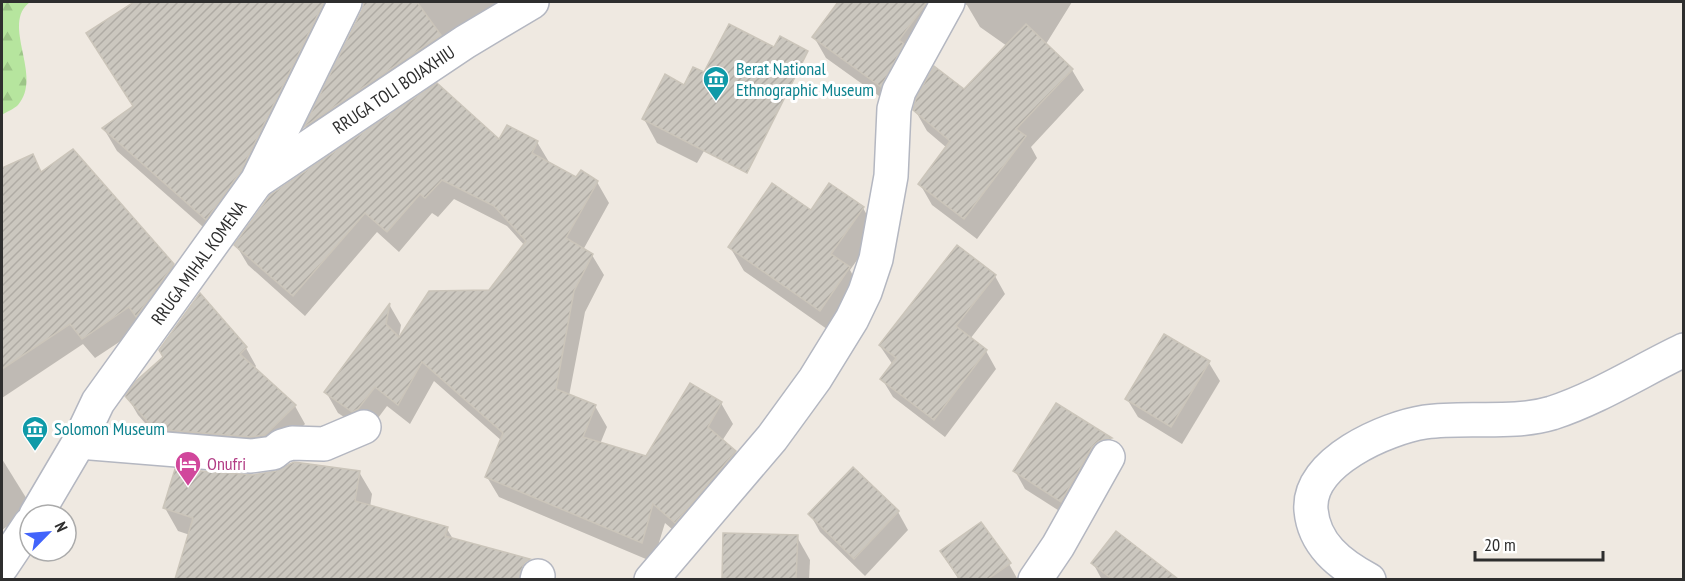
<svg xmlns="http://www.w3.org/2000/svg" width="1685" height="581" viewBox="0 0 1685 581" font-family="'PT Sans Narrow',sans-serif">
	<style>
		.forest { fill: url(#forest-firs) }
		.shadow { fill: #0003 }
		.building { fill: url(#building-hatch); stroke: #cbc5ba; stroke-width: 1.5 }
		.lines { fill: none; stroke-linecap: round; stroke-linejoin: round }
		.minor-casing { stroke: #b4b7c1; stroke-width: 36 }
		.minor { stroke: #fff; stroke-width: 33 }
		.labels { text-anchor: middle; stroke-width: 6; stroke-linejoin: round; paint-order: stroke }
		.culture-label { font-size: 18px; fill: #0d838f; stroke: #fff; text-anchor: start }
		.street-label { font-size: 18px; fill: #2e2e2e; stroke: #fff }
		.hotel-label { font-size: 18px; fill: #b23c85; stroke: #fff; text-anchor: start }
	</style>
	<defs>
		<pattern id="forest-firs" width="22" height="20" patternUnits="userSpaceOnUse" patternTransform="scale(1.5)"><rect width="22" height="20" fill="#b6e59e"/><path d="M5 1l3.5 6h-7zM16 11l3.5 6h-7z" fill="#9dc588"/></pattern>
		<pattern id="building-hatch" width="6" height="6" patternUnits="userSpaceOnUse" patternTransform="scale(1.5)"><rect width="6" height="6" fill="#cbc7bf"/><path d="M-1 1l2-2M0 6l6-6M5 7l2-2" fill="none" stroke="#afaba4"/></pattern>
	</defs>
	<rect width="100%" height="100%" fill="#efe9e1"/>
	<path class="forest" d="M2,2H30C0,24 44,76 18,105C14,109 6,112 2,115Z"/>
	<g class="shadow">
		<path d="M136,2H340L219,241L117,151L104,129L134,108L88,33Z"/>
		<path d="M392,2H497L449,52L318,148L306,127L358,22L360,25Z"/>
		<path d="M840,2H1072L1046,44L1072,70L1084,90L1031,147L1037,158L977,239L932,205L920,184L947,148L927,131L915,110L965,91L1007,46L980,27L967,5L961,4L893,106L826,58L814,37Z"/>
		<path d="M644,119L721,122L697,163L657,143Z"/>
		<path d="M500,141L537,142L549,162L577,179L597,182L609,203L583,250L592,255L604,275L585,312L569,396L595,406L607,427L600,444L646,458L721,403L733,424L722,441L735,452L747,472L687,542L665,523L653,562L499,497L487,477L502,441L434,381L410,424L387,406L369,430L365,431L338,413L326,392L390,306L401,325L398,342L489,291L525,246L507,226L454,199L438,217L432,213L399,252L377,232L305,316L248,265L236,245Z"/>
		<path d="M32,155L42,173L173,265L185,286L142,327L95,358L83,344L2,398V169Z"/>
		<path d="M863,208L877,232L850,270L862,292L834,334L744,271L730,247Z"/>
		<path d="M995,276L1005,294L970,339L986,351L996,369L945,437L893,397L882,379L893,365L880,346Z"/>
		<path d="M200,295L246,348L256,366L254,369L295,406L305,424L276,453L166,447L138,415L127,396L165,358Z"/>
		<path d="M1164,336L1209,363L1220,381L1182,444L1138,417L1127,399Z"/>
		<path d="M1057,405L1111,439L1120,456L1072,519L1025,489L1015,471Z"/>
		<path d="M2,459L33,509L2,530Z"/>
		<path d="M295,463L359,472L372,494L370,507L447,529L453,539L522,559L534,580H177L190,535L178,531L165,508L253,476L277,473Z"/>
		<path d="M853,469L898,512L908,530L865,576L820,532L810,514Z"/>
		<path d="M724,534L797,537L810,560L809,580H723Z"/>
		<path d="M941,552L1009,564L1018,580H959Z"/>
		<path d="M1093,563L1158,566L1166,580H1102Z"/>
	</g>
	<g class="building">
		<path d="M134,2H324L241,171L206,220L102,128L133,106L86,33Z"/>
		<path d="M364,2H417L441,35L304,127L362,10Z"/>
		<path d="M838,2H927L899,40L904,44L881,87L812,37Z"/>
		<path d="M729,24L774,47L780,36L808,51L747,173L642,119L665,74L684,85L693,67L704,72Z"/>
		<path d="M1026,24L1073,69L1016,129L1026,136L964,219L918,184L950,141L913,110L916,98L934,66L964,89Z"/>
		<path d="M437,83L499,139L507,125L538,141L532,153L576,177L581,170L598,181L566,238L593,254L574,291L556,389L596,405L583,437L646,456L690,383L722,402L708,427L736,451L675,523L653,504L642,543L485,477L503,433L422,362L398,405L375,387L358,409L352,412L324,392L390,303L386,324L399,337L429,291L489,290L526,241L494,206L442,180L425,198L420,194L387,232L365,213L293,296L234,245L270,195Z"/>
		<path d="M73,149L174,264L136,317L129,307L82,339L70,324L2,369V168L33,154L41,172Z"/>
		<path d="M772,183L811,210L829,183L864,207L831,254L850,267L820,311L728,247Z"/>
		<path d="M957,245L996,275L956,326L987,350L934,420L880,379L896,358L879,345Z"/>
		<path d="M200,293L247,347L240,354L296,405L265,435L250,437L154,429L125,396L136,381L163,357L159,350Z"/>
		<path d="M1164,334L1210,361L1171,427L1125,399Z"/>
		<path d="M1056,403L1112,438L1099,441L1092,447L1061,502L1013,471Z"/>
		<path d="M294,462L360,471L355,501L448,527L445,536L530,559L524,563L519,579H175L193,518L163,508L175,469L253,475L276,471Z"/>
		<path d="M853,467L899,511L854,559L808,514Z"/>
		<path d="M981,522L1011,563L988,579H960L940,551Z"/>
		<path d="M1116,531L1178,579H1112L1091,563Z"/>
		<path d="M723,533L798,535L796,579H722Z"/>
	</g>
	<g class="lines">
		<g class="minor-casing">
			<g id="minor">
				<path d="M259,180L465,42L532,2"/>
				<path d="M79,442L251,456L273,453L282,446L292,443L324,444L364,427"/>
				<path d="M36,515L79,442L98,402L257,181L345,2"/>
				<path d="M2,566L30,524"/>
				<path d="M537,580L538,576"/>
				<path d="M651,580L772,438L815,379L852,319L865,292L876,259L891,176L894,109L899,91L948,2"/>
				<path d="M1035,580L1058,546L1108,457"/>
				<path d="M1369,580C1339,564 1314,544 1311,510C1307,462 1386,428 1425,422C1466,416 1512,425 1552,413C1598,398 1640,371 1684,350"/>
			</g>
		</g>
		<use href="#minor" class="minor"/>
	</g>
	<defs>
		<g id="museum-pin" transform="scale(1.35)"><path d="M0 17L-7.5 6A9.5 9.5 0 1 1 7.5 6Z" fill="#0f9aa8" stroke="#fff"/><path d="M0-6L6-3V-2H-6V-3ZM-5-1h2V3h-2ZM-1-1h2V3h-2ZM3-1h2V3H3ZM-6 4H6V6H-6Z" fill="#fff"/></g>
		<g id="hotel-pin" transform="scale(1.35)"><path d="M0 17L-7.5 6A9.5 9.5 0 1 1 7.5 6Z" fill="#d1479c" stroke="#fff"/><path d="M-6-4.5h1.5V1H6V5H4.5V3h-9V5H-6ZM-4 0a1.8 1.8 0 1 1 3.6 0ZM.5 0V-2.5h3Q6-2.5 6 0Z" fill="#fff"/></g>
	</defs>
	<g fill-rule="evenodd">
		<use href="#museum-pin" x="716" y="79"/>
		<use href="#museum-pin" x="35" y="429"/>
		<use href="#hotel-pin" x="188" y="464"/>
	</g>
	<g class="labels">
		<g class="culture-label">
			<text x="736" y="75">Berat National<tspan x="736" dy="21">Ethnographic Museum</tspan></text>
			<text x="54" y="435">Solomon Museum</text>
		</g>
		<g class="street-label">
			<text transform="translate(394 90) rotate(-34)" y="6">RRUGA TOLI BOJAXHIU</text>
			<text transform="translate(199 263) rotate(-54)" y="6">RRUGA MIHAL KOMENA</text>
		</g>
		<g class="hotel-label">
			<text x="207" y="470">Onufri</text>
		</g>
	</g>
	<rect width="1685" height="581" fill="none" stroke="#2e2e2e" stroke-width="6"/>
	<g transform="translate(48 533) rotate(65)"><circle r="28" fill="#ffffff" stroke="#ababab" stroke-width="1.5"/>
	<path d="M0-4.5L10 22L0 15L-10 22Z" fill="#4264fb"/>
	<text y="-9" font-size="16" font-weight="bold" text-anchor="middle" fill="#2e2e2e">N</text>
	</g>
	<path d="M1475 551v9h128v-9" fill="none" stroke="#2e2e2e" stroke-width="3"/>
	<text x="1484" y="551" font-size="18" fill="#2e2e2e" stroke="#ffffff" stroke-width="4.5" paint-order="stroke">20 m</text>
</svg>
